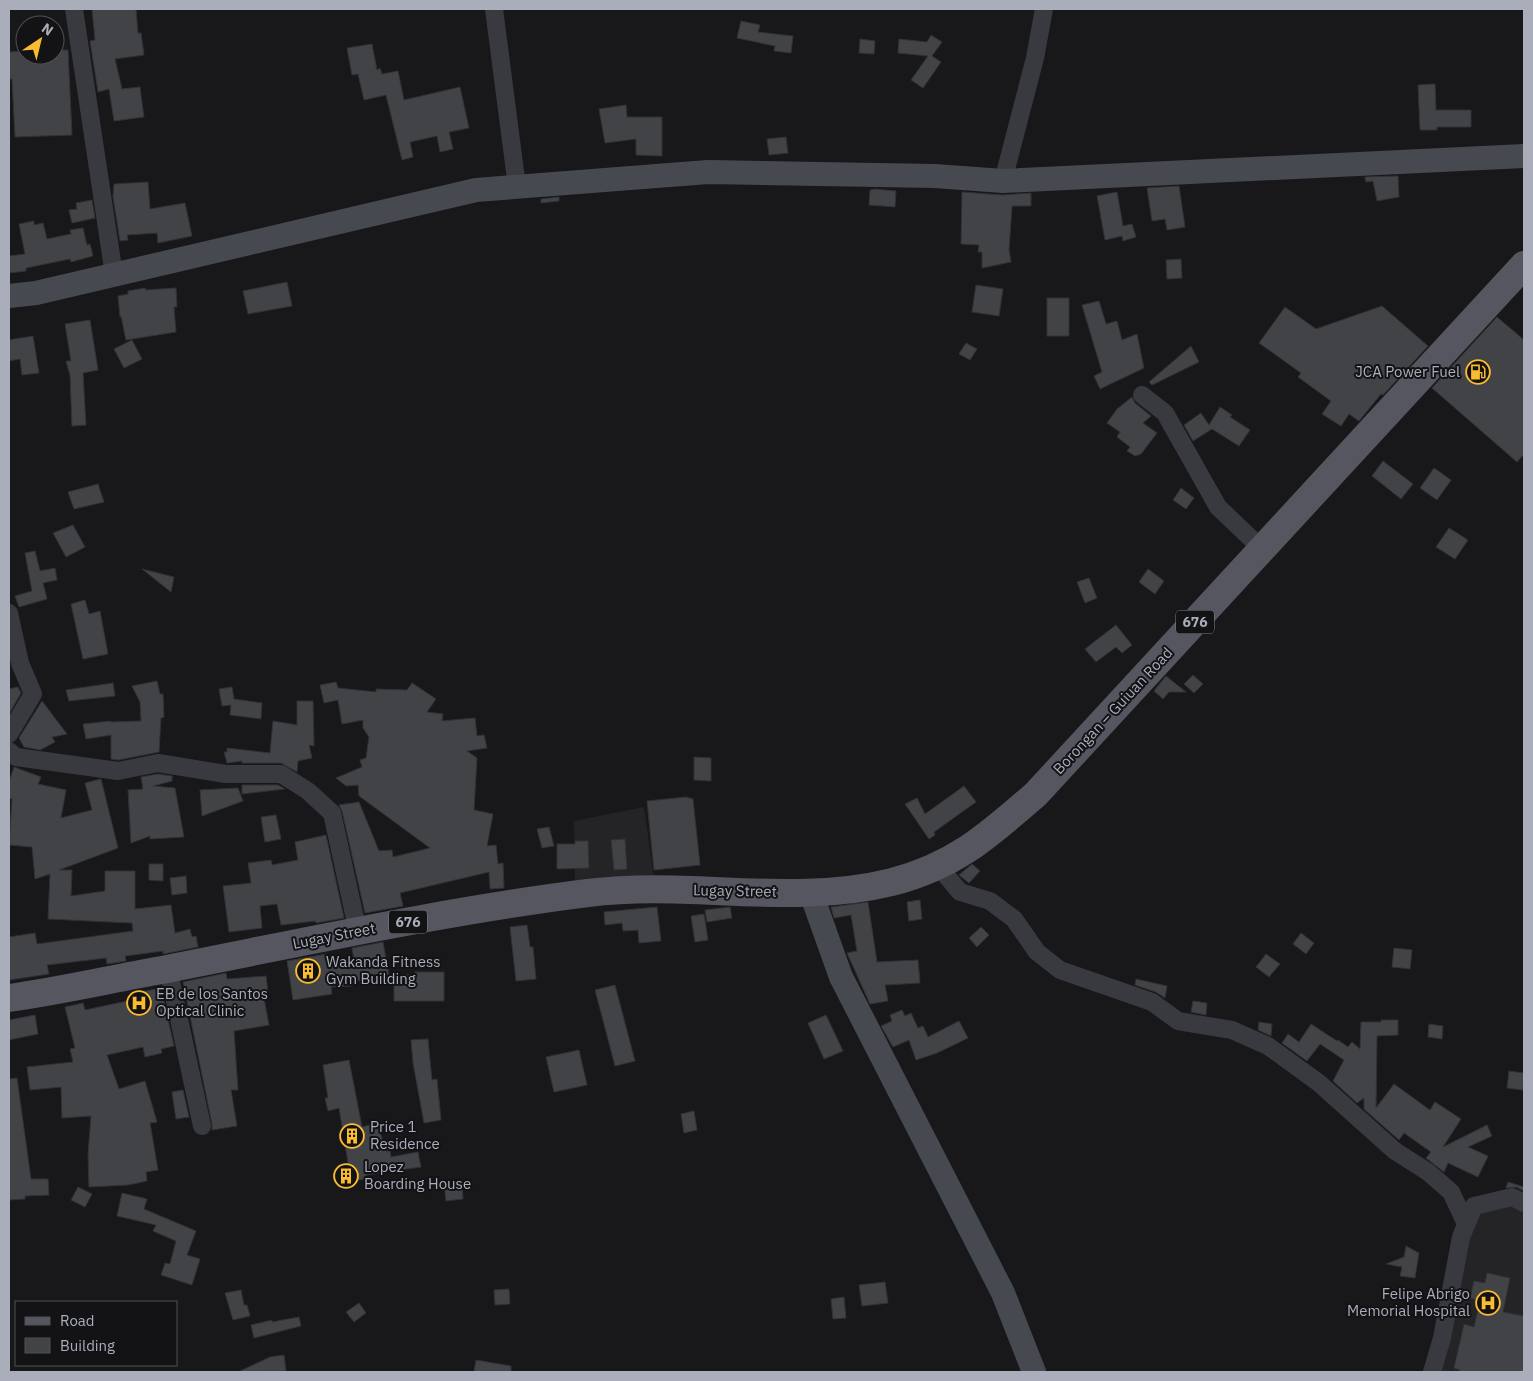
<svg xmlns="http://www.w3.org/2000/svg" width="1533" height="1381" viewBox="0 0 1533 1381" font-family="'IBM Plex Sans',sans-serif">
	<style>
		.built { fill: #242427 }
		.building { fill: #424347; stroke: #323236 }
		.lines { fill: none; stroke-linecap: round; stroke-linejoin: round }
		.street { stroke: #393a40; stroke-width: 18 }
		.secondary { stroke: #474950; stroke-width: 24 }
		.primary { stroke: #55565f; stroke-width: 28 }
		.labels { text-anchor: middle; stroke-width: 4; stroke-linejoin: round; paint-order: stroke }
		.shield { fill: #131315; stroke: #7d8089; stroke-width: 1 }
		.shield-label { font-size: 14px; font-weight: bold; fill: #aaaebb }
		.poi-label { font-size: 15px; fill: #aaaebb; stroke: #131315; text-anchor: start }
		.street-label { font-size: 15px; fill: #aaaebb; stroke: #131315 }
	</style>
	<rect width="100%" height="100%" fill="#18181a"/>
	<g class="built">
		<path d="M644,807L654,880L575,882L574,821Z"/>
		<path d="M1506,1203L1524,1210V1372H1438L1467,1234L1476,1216L1486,1208Z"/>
	</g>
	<g class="building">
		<path d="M92,9H136L138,33H141L144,55L115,59L122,89L140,87L144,117L114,121L109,89L98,92L90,41L95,40Z"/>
		<path d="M741,21L760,25L758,32L793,36L791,53L774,51L775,46L737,38Z"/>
		<path d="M931,35L942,42L932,56L941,62L923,88L911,80L928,56L898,53L899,39L927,42Z"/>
		<path d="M860,39L875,41L874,54L859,53Z"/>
		<path d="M372,44L377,70L380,68L382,74L398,71L404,100L460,87L469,128L449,132L453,149L440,152L437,136L410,142L413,157L402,160L386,95L364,100L358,74L352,75L347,48Z"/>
		<path d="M55,50H68L72,135L15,137L12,79H9V52L25,51V55H55Z"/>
		<path d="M1435,84L1436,110H1471V127H1437V130H1420L1418,85Z"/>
		<path d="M626,105L627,117H662V156L636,155V139L605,143L599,109Z"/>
		<path d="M786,137L788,153L769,155L767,139Z"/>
		<path d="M1398,176L1399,197L1377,201L1373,181L1366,182L1365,177Z"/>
		<path d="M148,182L150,209L185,203L192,236L158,243L157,233L127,235L128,240L120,241L113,197L114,184Z"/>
		<path d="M1179,186L1185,227L1167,230L1165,219L1152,221L1147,188Z"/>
		<path d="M875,189L896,191L895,207L869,205L870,190Z"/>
		<path d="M962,192L1002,195L1031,193V206H1012L1009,250L1011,262L982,268V252H978L979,245L961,244Z"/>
		<path d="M1117,192L1123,226L1132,224L1136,237L1123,241L1122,236L1105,240L1097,196Z"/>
		<path d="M559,197V201L541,203V199Z"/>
		<path d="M92,200L95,218L72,223L69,210L77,209L76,203Z"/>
		<path d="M34,221V225L43,223L47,239L71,234L70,230L83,228L87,245L90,244L93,256L71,262L70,259L26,268V271L9,273V256L25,254L19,224Z"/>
		<path d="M1181,259L1182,278L1167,279L1166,260Z"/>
		<path d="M287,282L292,306L248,314L243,291Z"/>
		<path d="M976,285L1003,289L999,316L972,312Z"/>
		<path d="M145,288L146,290L176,288L177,307H174L176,332L126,340L121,316L120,317L118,296L128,294V291Z"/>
		<rect x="1047" y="298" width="22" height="38"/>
		<path d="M1099,301L1106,324L1117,321L1122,340L1137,334L1144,368L1100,389L1094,376L1102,372L1082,305Z"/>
		<path d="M1382,306L1428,346L1383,395L1381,394L1359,421L1349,414L1341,426L1322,414L1331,401L1298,377L1301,373L1259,343L1285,307L1316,329Z"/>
		<path d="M1497,317L1524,340V454L1517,462L1432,388Z"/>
		<path d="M90,320L98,370L83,373L86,425L72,426L70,375L66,361H71L65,324Z"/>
		<path d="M33,336L39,373L22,375L20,359L9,361V340Z"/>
		<path d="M132,340L142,359L124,368L114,349Z"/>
		<path d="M966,343L977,349L970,360L959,354Z"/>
		<path d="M1191,346L1199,362L1152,385L1149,382Z"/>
		<path d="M1132,397L1135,403L1151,416L1143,423L1157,433L1141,454L1135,456L1127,451L1130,447L1117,437L1120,432L1107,423L1117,409Z"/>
		<path d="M1220,407L1232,415L1230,417L1250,430L1239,446L1212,429L1193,441L1184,425L1201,413L1209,425Z"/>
		<path d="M1383,461L1413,484L1401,499L1372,476Z"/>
		<path d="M1434,468L1451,480L1437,500L1420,488Z"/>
		<path d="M98,484L104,502L74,509L68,492Z"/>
		<path d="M1181,488L1194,498L1186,509L1173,500Z"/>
		<path d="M73,525L85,547L66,557L53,533Z"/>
		<path d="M1449,528L1468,540L1455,559L1436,547Z"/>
		<path d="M35,551L40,571L55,568L57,580L43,583L47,599L19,607L15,596L32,591L25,553Z"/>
		<path d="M142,569L174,577L171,592Z"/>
		<path d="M1148,569L1164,581L1155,594L1139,582Z"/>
		<path d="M1089,578L1097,598L1085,603L1077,582Z"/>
		<path d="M85,600L89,614L100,611L108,654L83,659L71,604Z"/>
		<path d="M1116,625L1132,645L1122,653L1116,647L1096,662L1085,649Z"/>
		<path d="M1193,675L1203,684L1194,693L1184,684Z"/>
		<path d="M1166,676L1186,692H1169L1163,699L1154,691Z"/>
		<path d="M157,681L160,694H163L164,717L161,718L159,752L118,760L111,759V735L86,739L83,724L111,721V722L141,721L140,702L132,686Z"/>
		<path d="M336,682L338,688L376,692V689L407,690L412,683L436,699L427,712L443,714L442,721L475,718L477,736L484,735L487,748L467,751L477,758L474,810L493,814L487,846L496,845L498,864L503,863L504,888L490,889L489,872L400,893L403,906L365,913L342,811L339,805L359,802L379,851L392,850L393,857L430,848L359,796L358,785L346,786L336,778L362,767L360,760L366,758L369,737L363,728V720L342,724L338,700L324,703L320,685Z"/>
		<path d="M113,683L115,696L69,701L66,690Z"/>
		<path d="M18,687L21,693L9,714V689Z"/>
		<path d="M232,687L234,699L262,703L261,719L230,715L231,705L222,706L219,689Z"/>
		<path d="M42,701L67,734L52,737L55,742L40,750L24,747L19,738Z"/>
		<path d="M297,701H313L314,746L309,745L312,758L298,761L297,772L281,763H242V761L227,763L224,752H227V748L270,753L273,721L297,725Z"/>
		<path d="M694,757L711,758V781L694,780Z"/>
		<path d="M14,767L41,777L38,784L66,790L61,818L92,810L85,783L101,779L118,848L59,870H72L71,896L105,891V871H135V909L171,905L175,933L190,929L192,937L196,936L198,947L163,954V951L125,956L126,961L107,964L106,958L47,965L49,974L9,980V937L35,933L37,944L133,931L132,923L48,919L50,874L35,879L32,847L9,845L12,799L9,798V782Z"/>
		<path d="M158,774L172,776V781L153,786L175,788L184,837L150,839V836L131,843L128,790L143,789L141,777Z"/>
		<path d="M242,785H278L285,789L242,794Z"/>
		<path d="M964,786L976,802L934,832L935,835L929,839L905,804L917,798L925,814Z"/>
		<path d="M238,788L243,801L202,816L200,790Z"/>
		<path d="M686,797L693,799L700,865L654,870L647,801Z"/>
		<path d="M276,815L281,839L265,842L261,817Z"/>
		<path d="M549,827L554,846L542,848L537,829Z"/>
		<path d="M326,835L344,918L316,923L315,921L281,925L277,904L260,906L262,928L229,932L223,886L251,883L248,863L271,860L272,865L298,860L295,842Z"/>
		<path d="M625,839L627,869L614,870L611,840Z"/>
		<path d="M575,841H588L589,868L557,869V844H575Z"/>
		<path d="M149,864H163V881L149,880Z"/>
		<path d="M972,864L980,871L969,883L959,875Z"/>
		<path d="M186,876L187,893L172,895L170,878Z"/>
		<path d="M920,900L922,919L909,921L907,902Z"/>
		<path d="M868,902L877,962L918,960L920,983L885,985L888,1001L870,1004L847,953L857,951L851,915L834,918L831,907Z"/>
		<path d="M657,907L661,941L639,943L638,930L623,931L622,923L605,925L604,912Z"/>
		<path d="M730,907L732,918L707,922L705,910Z"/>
		<path d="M704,914L708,940L695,942L691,916Z"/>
		<path d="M527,925L530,947H533L536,979L516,981L510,927Z"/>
		<path d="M981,927L989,935L977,947L969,938Z"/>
		<path d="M1301,933L1314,943L1306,954L1293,944Z"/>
		<path d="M383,942L389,975L352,982V986L331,987L332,994L293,1000L287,961L326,954L328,967L355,965L352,948Z"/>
		<path d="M1394,948L1412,950L1410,969L1392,967Z"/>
		<path d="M1266,954L1280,964L1269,977L1256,967Z"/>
		<path d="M415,972H444V1001H394V975H415Z"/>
		<path d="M226,973L227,979L266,976L268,992L263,993L269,1025L234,1031L238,1090H231L237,1126L212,1130V1124L183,982Z"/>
		<path d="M1136,979L1167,986L1165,998L1156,992L1135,985Z"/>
		<path d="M615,985L635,1061L615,1066L595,990Z"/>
		<path d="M161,988L174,1046L161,1049L162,1053L145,1057L143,1047L107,1055L119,1089L145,1081L157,1122L150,1123L158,1170L146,1172L147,1181L128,1185L89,1187L88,1154L91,1116L62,1118L61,1087L30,1090L27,1067L73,1062L70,1049L75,1048L65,1007L83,1003L85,1010L132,1000L131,994Z"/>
		<path d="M1193,1001L1207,1003L1206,1015L1191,1012Z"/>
		<path d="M902,1010L905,1016L911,1013L918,1028L923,1026L928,1037L959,1021L968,1038L937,1053L916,1060L909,1040L893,1047L881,1026L892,1021L890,1015Z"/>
		<path d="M35,1015L38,1034L9,1040V1020Z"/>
		<path d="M826,1015L843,1051L824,1059L808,1023Z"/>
		<path d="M1381,1020H1398V1035L1377,1036L1376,1108L1394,1084L1430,1110L1435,1102L1461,1119L1443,1147L1487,1125L1492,1136L1468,1147L1488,1156L1478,1177L1448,1163L1444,1172L1426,1158L1431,1152L1404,1133L1399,1140L1364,1109V1098L1357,1103L1333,1081L1344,1060L1320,1044L1307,1061L1282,1043L1288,1034L1299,1042L1311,1024L1337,1041L1338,1040L1348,1047L1352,1042L1360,1049L1361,1022H1381Z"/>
		<path d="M1259,1022L1272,1024L1271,1036L1258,1030Z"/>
		<path d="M1429,1024L1443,1026L1442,1039L1428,1037Z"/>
		<path d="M428,1039L432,1080L437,1079L441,1120L424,1123L413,1063L411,1040Z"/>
		<path d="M579,1050L587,1085L554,1092L546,1057Z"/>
		<path d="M349,1060L362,1127L377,1123L386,1151H390L391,1157L418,1152L421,1167L366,1175V1179L351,1181L339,1108L328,1111L325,1098H328L323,1065Z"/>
		<path d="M1509,1071L1524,1073L1523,1090L1507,1088Z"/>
		<path d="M17,1078L31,1179H48L49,1195L25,1196V1199L9,1200V1079Z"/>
		<path d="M183,1090L189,1117L176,1119L172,1092Z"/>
		<path d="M694,1111L697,1130L684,1133L681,1114Z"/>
		<path d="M462,1182L463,1199L446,1201L444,1184Z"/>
		<path d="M1508,1182L1524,1187V1191L1516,1187L1506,1188Z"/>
		<path d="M78,1187L92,1194L85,1207L71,1200Z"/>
		<path d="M122,1193L147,1199L144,1209L196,1231L187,1255L200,1259L192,1285L161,1275L165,1263L170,1264L176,1241L153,1231L156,1225L117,1216Z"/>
		<path d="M1406,1246L1419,1253L1415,1278L1400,1276L1402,1267L1386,1264L1404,1257Z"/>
		<path d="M1487,1273L1510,1278L1503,1312L1524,1316V1372H1459L1460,1370L1454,1368L1464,1324L1474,1327L1480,1301L1470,1298L1474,1281L1485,1283Z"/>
		<path d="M885,1282L888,1303L862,1306L859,1285Z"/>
		<path d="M509,1289L510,1304L495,1305L494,1290Z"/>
		<path d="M241,1290L244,1305H247L250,1316L233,1320L225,1293Z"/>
		<path d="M844,1297L846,1318L833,1319L831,1299Z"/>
		<path d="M359,1303L366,1313L354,1322L346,1312Z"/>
		<path d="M299,1317L301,1326L254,1338L251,1325L272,1320V1322Z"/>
		<path d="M284,1355L286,1371L238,1372L270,1357Z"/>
		<path d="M476,1360L511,1366V1372H474Z"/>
	</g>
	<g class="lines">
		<g class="street">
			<path d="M74,9L114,275"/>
			<path d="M494,9L517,187"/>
			<path d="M1003,181L1035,58L1044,9"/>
			<path d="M1142,395L1165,413L1218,507L1262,549"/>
			<path d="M9,613L20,663L33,694L9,734"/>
			<path d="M9,751L16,757L118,771L158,763L226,774H281L308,791L332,813L358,932"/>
			<path d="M939,867L960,892L990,901L1014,919L1037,952L1060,970L1152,1002L1178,1021L1232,1030L1268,1046L1319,1083L1395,1151L1428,1172L1451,1192L1466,1224"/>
			<path d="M168,968L202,1126"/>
			<path d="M1432,1372L1442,1338L1461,1237L1474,1206L1512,1197L1524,1203"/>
		</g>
		<g class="secondary">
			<path d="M9,296L36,293L476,190L708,172L935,176L1003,181L1524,156"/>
			<path d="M811,893L841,977L1003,1293L1034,1372"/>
		</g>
		<path class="primary" d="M9,998C58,991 107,980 156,971C300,943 443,911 588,893C689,880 792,907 892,882C955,866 989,835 1036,794L1524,265"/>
	</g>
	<defs>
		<g id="fuel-ring" transform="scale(1.25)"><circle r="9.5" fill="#131315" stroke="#fbbd2f" stroke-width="1.5"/><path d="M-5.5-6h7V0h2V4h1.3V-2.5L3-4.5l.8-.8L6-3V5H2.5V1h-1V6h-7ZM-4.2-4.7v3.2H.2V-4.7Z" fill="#fbbd2f"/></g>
		<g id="building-ring" transform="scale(1.25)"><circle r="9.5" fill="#131315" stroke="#fbbd2f" stroke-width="1.5"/><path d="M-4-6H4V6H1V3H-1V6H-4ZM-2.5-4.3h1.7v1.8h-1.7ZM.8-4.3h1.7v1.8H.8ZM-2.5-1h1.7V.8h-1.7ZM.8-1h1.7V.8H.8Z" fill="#fbbd2f"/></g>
		<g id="hospital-ring" transform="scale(1.25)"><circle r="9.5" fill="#131315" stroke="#fbbd2f" stroke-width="1.5"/><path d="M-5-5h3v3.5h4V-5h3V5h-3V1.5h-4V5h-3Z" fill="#fbbd2f"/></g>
	</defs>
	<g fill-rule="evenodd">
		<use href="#fuel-ring" x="1478" y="372"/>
		<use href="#building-ring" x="308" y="971"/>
		<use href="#hospital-ring" x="139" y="1003"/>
		<use href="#building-ring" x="352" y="1136"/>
		<use href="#building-ring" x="346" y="1176"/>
		<use href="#hospital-ring" x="1488" y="1303"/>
	</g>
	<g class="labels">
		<g class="shield">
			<rect x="1176" y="610.5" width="38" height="23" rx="4"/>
			<rect x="389" y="910.5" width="38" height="23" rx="4"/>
		</g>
		<g class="shield-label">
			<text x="1195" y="627">676</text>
			<text x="408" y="927">676</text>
		</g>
		<g class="poi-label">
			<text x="1460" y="377" text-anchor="end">JCA Power Fuel</text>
			<text x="326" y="967">Wakanda Fitness<tspan x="326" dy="17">Gym Building</tspan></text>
			<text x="156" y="999">EB de los Santos<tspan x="156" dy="17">Optical Clinic</tspan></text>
			<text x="370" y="1132">Price 1<tspan x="370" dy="17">Residence</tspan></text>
			<text x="364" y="1172">Lopez<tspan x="364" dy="17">Boarding House</tspan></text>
			<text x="1470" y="1299" text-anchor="end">Felipe Abrigo<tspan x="1470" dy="17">Memorial Hospital</tspan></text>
		</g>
		<g class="street-label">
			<text transform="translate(1113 711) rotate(-47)" y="5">Borongan – Guiuan Road</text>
			<text transform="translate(735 891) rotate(1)" y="5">Lugay Street</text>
			<text transform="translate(334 936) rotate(-11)" y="5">Lugay Street</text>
		</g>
	</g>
	<rect width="1533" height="1381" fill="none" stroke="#aaaebb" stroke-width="20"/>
	<rect x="15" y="1301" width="162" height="65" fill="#131315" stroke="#4f5157"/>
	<rect x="25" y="1317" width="25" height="8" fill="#55565f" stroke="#4f5157"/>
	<text x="60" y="1326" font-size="15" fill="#aaaebb">Road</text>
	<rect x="25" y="1338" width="25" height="15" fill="#424347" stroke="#4f5157"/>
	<text x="60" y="1351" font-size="15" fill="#aaaebb">Building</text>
	<g transform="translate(40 40) rotate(35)"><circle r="24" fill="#131315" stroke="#4f5157"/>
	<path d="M0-4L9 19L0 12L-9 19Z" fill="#fbbd2f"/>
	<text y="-8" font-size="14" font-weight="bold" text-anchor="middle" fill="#aaaebb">N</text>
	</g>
</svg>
